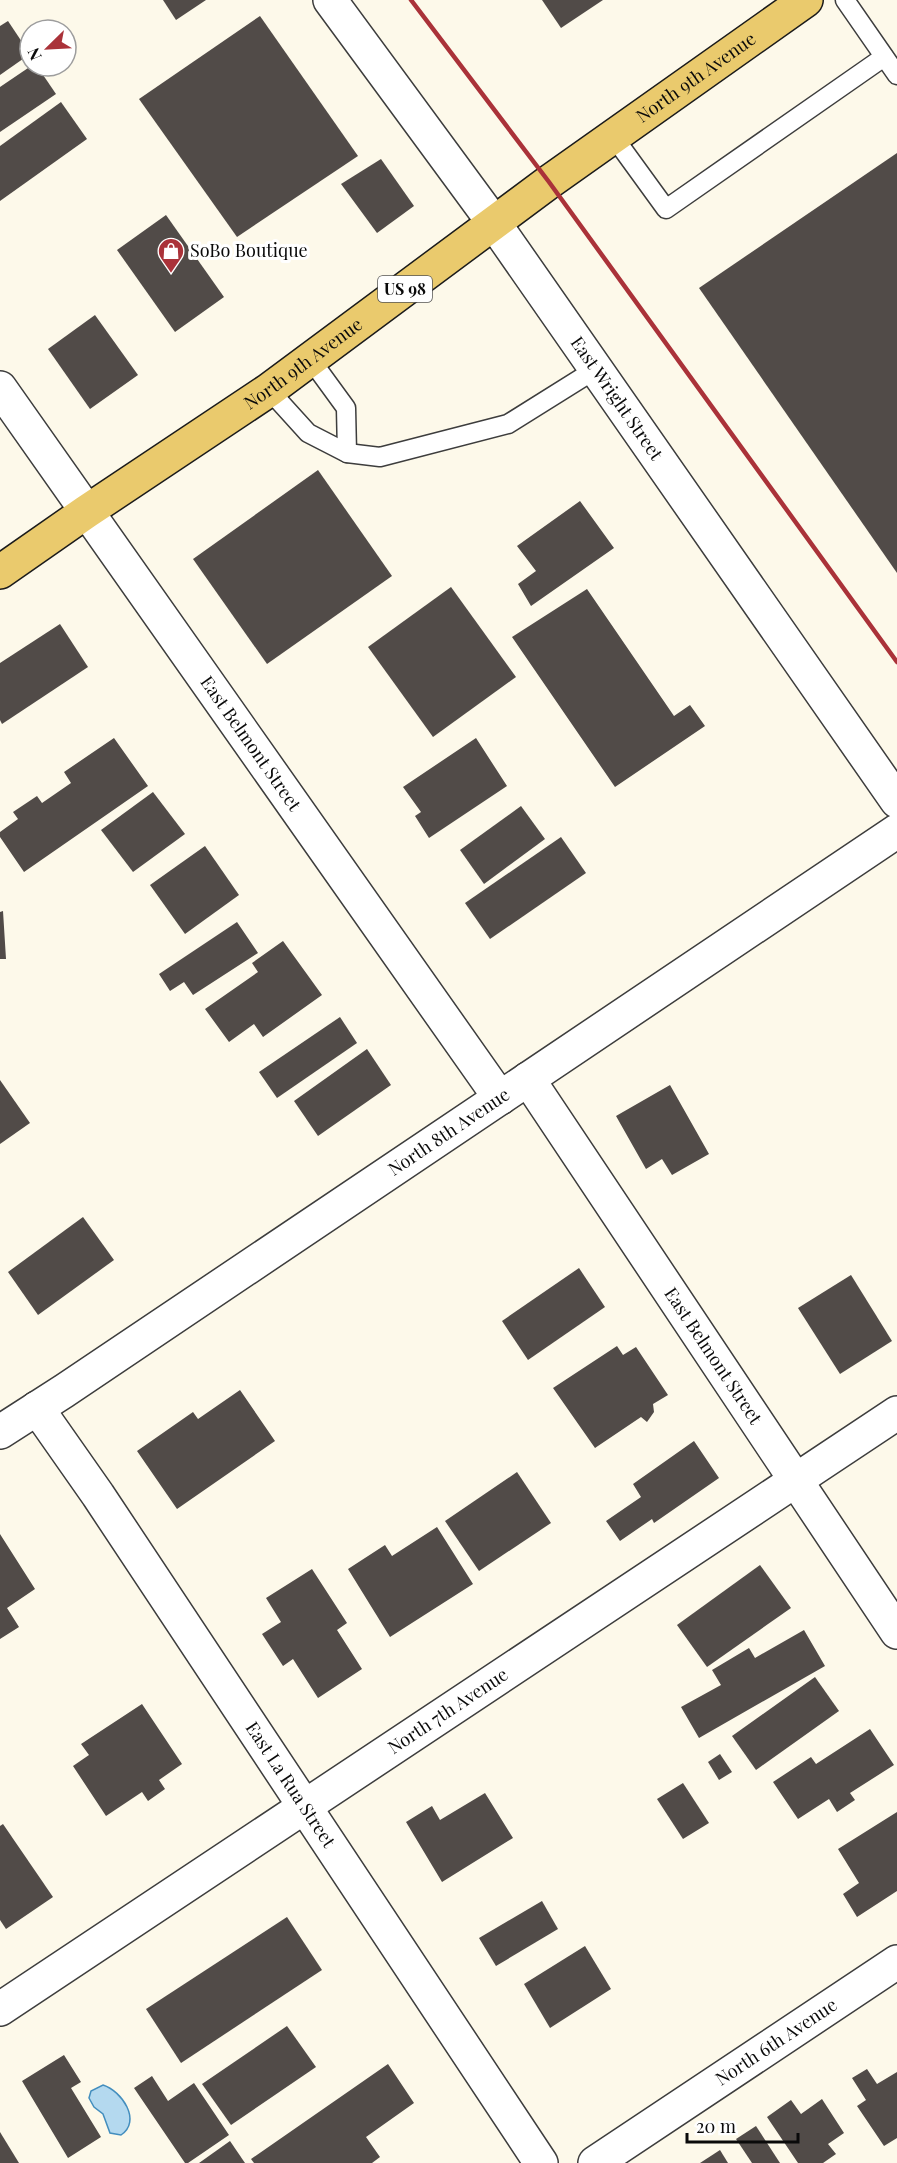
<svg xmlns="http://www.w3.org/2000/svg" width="897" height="2163" viewBox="0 0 897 2163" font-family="'Playfair Display',serif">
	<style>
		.water { fill: #b4d9ef; stroke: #438ebe; stroke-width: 1.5 }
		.building { fill: #514b48 }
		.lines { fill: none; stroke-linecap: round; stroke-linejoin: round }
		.service-casing { stroke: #3d3d3d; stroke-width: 21 }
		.minor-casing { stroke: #3d3d3d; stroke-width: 36 }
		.tertiary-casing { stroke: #3d3d3d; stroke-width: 36 }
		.primary-casing { stroke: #1b1b1b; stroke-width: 36 }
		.service { stroke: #fff; stroke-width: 18 }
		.minor { stroke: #fff; stroke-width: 33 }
		.tertiary { stroke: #fff; stroke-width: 33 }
		.primary { stroke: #eaca6d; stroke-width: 33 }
		.rail { stroke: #aa3239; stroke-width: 4.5 }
		.labels { text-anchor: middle; stroke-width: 6; stroke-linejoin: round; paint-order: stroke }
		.shield { fill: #fff; stroke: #545454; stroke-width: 1.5 }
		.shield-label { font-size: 16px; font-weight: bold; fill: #0a0a0a }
		.street-label { font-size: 18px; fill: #0a0a0a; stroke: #fff }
		.poi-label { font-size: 18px; fill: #0a0a0a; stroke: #fff; text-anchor: start }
	</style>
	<rect width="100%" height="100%" fill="#fdf9ea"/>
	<path class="water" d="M103,2085C122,2091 142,2121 121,2135L110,2133L103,2114L94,2107L89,2098L91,2091Z"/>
	<g class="building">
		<path d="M163,0H206L176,20Z"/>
		<path d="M542,0H603L561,28Z"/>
		<path d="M260,16L358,156L237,237L139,99Z"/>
		<path d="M8,21L30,54L0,75V26Z"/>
		<path d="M31,66H37L56,94L0,132V87Z"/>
		<path d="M61,102L87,139L0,201V146Z"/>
		<path d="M897,153V573L699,288Z"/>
		<path d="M381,159L414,206L377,233L341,184Z"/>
		<path d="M166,215L224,297L175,332L117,250Z"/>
		<path d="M95,315L138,375L90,409L48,349Z"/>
		<path d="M318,470L392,576L267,664L193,559Z"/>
		<path d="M580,501L614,548L531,606L518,584L536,571L517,546Z"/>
		<path d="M451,587L516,677L433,737L368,647Z"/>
		<path d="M587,589L674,716L690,705L705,726L615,787L512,637Z"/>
		<path d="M60,624L88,667L2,724L0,720V663Z"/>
		<path d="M114,738L148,786L24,872L0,837V832L18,819L13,812L37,796L42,803L71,783L64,772Z"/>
		<path d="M476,738L507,786L429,838L415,816L421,812L403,787Z"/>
		<path d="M153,792L185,834L133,872L101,830Z"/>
		<path d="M521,806L545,839L484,884L460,850Z"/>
		<path d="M561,837L586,873L490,939L465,903Z"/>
		<path d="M205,846L239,895L185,934L150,885Z"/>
		<path d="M3,911L6,959H0V912Z"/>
		<path d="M237,922L258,953L193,995L184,982L170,991L159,974Z"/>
		<path d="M283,941L322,995L263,1037L254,1024L229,1042L205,1009L258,972L252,963Z"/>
		<path d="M340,1017L357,1043L277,1098L259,1072Z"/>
		<path d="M367,1049L391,1085L318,1136L294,1101Z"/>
		<path d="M0,1080L30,1123L0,1144Z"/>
		<path d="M670,1085L709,1154L672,1175L662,1159L646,1169L616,1116Z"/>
		<path d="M83,1217L114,1260L38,1315L8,1272Z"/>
		<path d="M579,1268L605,1307L528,1360L502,1321Z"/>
		<path d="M851,1275L892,1341L840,1374L798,1308Z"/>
		<path d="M617,1346L623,1355L636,1347L668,1395L653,1404L654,1412L647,1422L641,1417L595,1448L553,1388Z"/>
		<path d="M240,1390L275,1441L177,1509L137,1451L193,1412L198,1419Z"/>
		<path d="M694,1441L719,1478L654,1523L652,1519L620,1541L606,1521L641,1497L633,1484Z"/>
		<path d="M517,1472L551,1523L479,1571L445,1521Z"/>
		<path d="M437,1527L473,1584L390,1637L348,1569L385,1545L392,1556Z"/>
		<path d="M0,1534L35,1589L7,1608L19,1627L0,1639Z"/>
		<path d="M760,1565L791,1608L707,1667L677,1625Z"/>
		<path d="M312,1569L347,1623L337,1630L362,1669L318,1698L293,1659L283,1666L262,1634L281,1622L266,1598Z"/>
		<path d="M804,1630L825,1666L699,1738L681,1707L721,1685L712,1670L749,1648L755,1658Z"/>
		<path d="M815,1677L839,1711L756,1770L732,1736Z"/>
		<path d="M142,1704L182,1764L159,1780L165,1789L148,1801L142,1792L106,1816L73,1766L89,1755L81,1744Z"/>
		<path d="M870,1729L894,1765L850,1793L855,1800L837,1812L829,1799L798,1819L773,1782L811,1757L816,1764Z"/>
		<path d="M720,1754L732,1772L719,1780L708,1762Z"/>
		<path d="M683,1783L709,1823L683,1839L657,1799Z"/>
		<path d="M485,1793L513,1838L442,1882L406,1822L432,1806L440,1820Z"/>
		<path d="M897,1812V1891L857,1917L843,1894L859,1883L838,1849Z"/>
		<path d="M3,1824L53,1897L6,1929L0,1920V1826Z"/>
		<path d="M542,1901L558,1929L496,1966L479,1938Z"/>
		<path d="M287,1917L322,1970L181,2063L146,2009Z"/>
		<path d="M585,1946L611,1989L550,2028L524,1984Z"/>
		<path d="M287,2026L316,2067L231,2125L202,2084Z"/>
		<path d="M64,2055L81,2082L71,2088L101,2137L68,2158L22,2081Z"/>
		<path d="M388,2064L414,2103L366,2137L380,2157L372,2163H254L251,2159Z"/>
		<path d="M867,2069L877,2084L897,2072V2138L884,2146L857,2106L866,2100L852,2078Z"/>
		<path d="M152,2076L168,2101L194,2083L229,2135L188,2163H185L134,2088Z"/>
		<path d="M822,2099L844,2133L828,2144L836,2154L823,2163H798L767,2117L791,2100L801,2114Z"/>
		<path d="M756,2126L780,2163H752L736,2139Z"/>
		<path d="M0,2132L19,2163H0Z"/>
		<path d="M230,2141L245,2163H199Z"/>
		<path d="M720,2150L728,2163H700Z"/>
	</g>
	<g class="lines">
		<g class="service-casing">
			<g id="service">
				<path d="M845,0L897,75"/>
				<path d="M613,136L666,209L884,57"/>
				<path d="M311,360L346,408L347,453"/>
				<path d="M269,390L308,433L347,453L380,457L508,424L596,369"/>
			</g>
		</g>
		<g class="minor-casing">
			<g id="minor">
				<path d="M330,0L494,223"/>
				<path id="s1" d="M0,388L500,1098"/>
				<path id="s2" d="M528,1079L897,1632"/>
				<path id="s3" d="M37,1408L98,1495L541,2163"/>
				<path id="s4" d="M0,1432L64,1391L897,831"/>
				<path id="s5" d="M0,2009L897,1413"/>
				<path id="s6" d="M595,2163L897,1962"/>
			</g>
		</g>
		<g class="tertiary-casing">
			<g id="tertiary">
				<path id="s7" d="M494,223L897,801"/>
			</g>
		</g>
		<g class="primary-casing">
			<g id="primary">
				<path id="s8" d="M0,572L86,512L269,390L549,182L806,0"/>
			</g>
		</g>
		<use href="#service" class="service"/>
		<use href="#minor" class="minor"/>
		<use href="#tertiary" class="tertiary"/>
		<use href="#primary" class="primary"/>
		<path class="rail" d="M411,0L549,182L897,662"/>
	</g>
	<defs>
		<g id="shop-pin" transform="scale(1.35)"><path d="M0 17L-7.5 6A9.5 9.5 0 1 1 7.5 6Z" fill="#aa3239" stroke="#fff"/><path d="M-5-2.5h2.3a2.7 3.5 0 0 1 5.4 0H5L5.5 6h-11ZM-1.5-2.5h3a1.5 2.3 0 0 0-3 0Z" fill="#fff"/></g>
	</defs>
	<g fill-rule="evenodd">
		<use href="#shop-pin" x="171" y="251"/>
	</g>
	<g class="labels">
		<rect class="shield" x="378" y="276" width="54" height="26" rx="4.5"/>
		<g class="shield-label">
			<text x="405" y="295">US 98</text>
		</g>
		<g class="street-label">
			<text dy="6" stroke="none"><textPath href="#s8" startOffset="854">North 9th Avenue</textPath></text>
			<text dy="6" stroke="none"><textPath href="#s8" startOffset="368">North 9th Avenue</textPath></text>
			<text dy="6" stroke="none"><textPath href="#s7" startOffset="214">East Wright Street</textPath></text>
			<text dy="6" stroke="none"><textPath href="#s1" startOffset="435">East Belmont Street</textPath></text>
			<text dy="6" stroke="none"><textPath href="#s4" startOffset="540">North 8th Avenue</textPath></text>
			<text dy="6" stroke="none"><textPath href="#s2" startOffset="333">East Belmont Street</textPath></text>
			<text dy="6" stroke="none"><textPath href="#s5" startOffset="538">North 7th Avenue</textPath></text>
			<text dy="6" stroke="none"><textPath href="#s3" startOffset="454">East La Rua Street</textPath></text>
			<text dy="6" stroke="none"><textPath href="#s6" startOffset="218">North 6th Avenue</textPath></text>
		</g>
		<g class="poi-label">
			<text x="190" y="257">SoBo Boutique</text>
		</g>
	</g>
	<g transform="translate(48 48) rotate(246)"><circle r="28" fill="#ffffff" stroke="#9d9d9d" stroke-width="1.5"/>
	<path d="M0-4.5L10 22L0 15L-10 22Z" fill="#aa3239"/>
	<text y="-9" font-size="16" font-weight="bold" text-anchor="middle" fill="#0a0a0a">N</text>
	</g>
	<path d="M687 2133v9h111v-9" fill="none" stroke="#0a0a0a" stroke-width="3"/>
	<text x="696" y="2133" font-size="18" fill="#0a0a0a" stroke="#ffffff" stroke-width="4.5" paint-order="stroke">20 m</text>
</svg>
